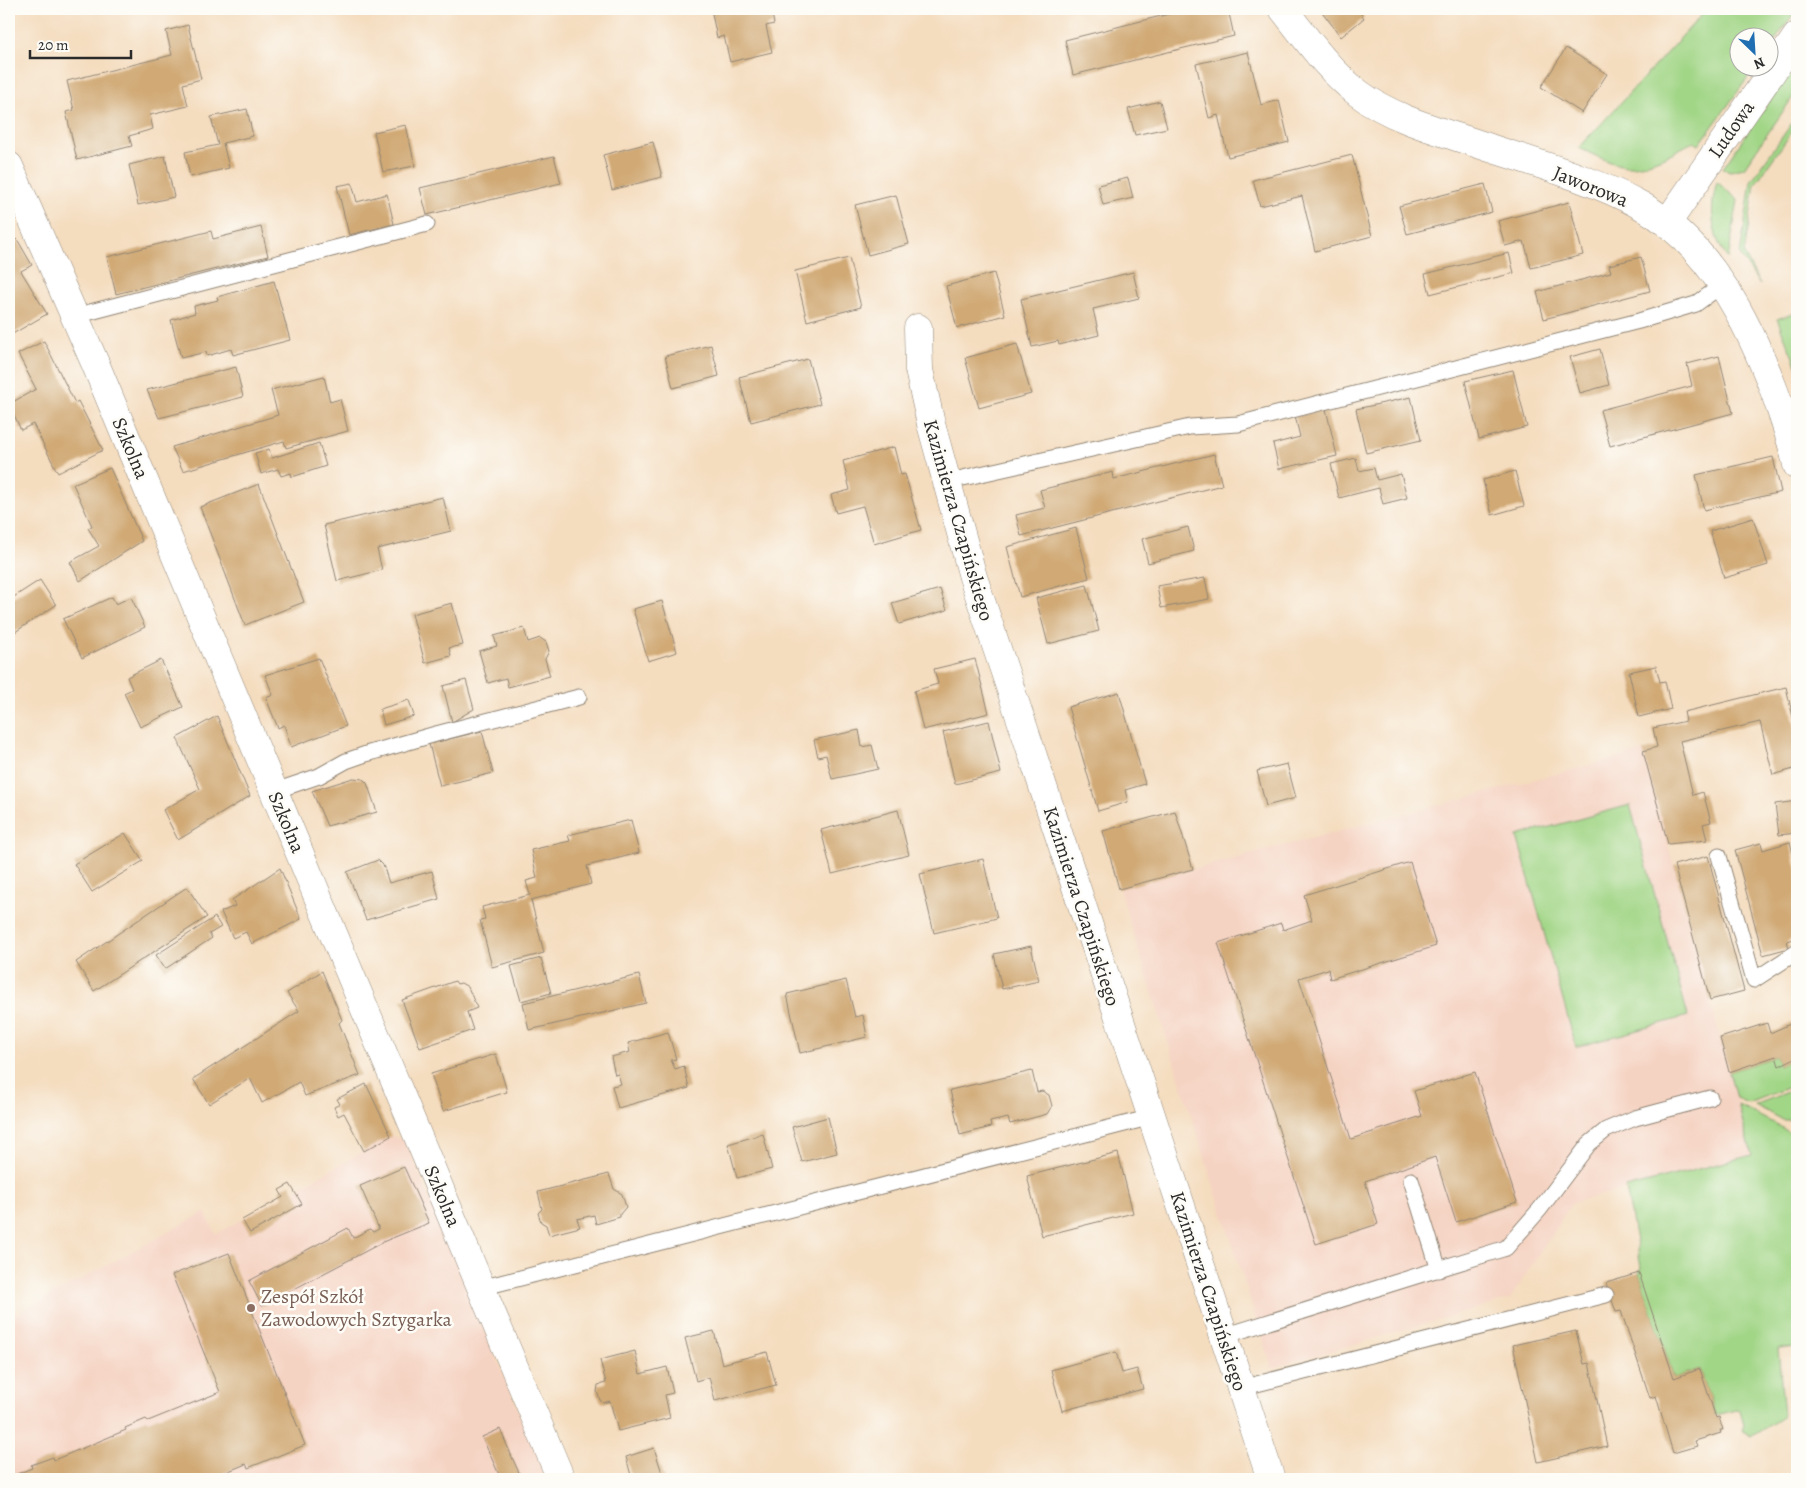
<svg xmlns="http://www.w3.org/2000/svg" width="1806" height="1488" viewBox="0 0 1806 1488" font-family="Alegreya,serif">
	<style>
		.built { fill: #f5d3c2 }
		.green { fill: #a2d687; stroke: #668059 }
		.building { fill: #d0a975 }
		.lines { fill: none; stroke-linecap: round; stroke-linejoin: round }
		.lane-casing { stroke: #908474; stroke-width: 17 }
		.street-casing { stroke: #908474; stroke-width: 29 }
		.lane { stroke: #fff; stroke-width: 15 }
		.street { stroke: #fff; stroke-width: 28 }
		.education-dot { fill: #8d6e63; stroke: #fdfcf7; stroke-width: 2 }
		.labels { text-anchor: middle; stroke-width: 5; stroke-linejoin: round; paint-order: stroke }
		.street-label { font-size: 20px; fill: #2b2b2b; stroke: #fdfcf7 }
		.education-label { font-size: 20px; fill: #785e54; stroke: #fdfcf7; text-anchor: start }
	</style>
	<rect width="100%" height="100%" fill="#fdfcf7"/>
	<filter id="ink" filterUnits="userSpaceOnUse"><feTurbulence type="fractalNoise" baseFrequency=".02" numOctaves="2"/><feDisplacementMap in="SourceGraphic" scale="10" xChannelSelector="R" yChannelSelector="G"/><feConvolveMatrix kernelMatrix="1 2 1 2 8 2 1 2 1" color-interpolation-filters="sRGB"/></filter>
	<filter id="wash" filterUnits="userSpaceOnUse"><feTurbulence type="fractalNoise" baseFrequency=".0096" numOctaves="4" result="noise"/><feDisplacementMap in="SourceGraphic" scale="20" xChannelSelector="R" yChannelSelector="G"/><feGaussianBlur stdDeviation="1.12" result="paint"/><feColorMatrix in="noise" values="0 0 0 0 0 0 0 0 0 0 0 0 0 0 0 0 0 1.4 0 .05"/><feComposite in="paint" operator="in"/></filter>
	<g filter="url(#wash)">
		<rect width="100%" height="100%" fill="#f4dcbe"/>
		<g class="built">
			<path d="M1643,751L1752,1155L1572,1203L1510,1299L1272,1368L1119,889Z"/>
			<path d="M391,1136L405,1140L547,1479H9V1318L205,1212L216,1234Z"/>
		</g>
		<g class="green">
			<path d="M1707,9H1797L1769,49L1768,38H1738V68H1755L1699,145L1693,142C1673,152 1650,167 1627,166C1613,165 1592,154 1579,148Z"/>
			<path d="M1787,76L1797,78V91L1744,168L1730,171L1723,168Z"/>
			<path d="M1797,116V125L1755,184L1744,254L1760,285L1740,255L1751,181Z"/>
			<path d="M1717,182L1738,200L1728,259C1711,236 1709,209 1717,182Z"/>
			<path d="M1797,312V367L1777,319Z"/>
			<path d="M1630,805L1688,1016L1576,1047L1517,836Z"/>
			<path d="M1776,1056L1779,1066L1797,1057V1084L1748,1103L1736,1098L1729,1072Z"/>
			<path d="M1797,1088V1120H1782L1755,1105Z"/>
			<path d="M1738,1105L1781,1127L1797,1138V1347L1778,1348L1784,1416L1752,1436L1742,1430L1744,1425L1740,1411L1737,1410L1715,1415L1700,1369L1674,1378L1639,1273L1641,1267L1626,1188L1752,1155Z"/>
		</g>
		<g id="blocks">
			<g class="building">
				<path d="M711,9H771L774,24L766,26L772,52L730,62L724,36L717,38Z"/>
				<path d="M1189,9H1228L1234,36L1073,75L1065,40Z"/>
				<path d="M1320,9H1358L1364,18L1341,37Z"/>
				<path d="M188,25L201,79L183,84L188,106L150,115L153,129L129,136L132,146L77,160L66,112L74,110L67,81L172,55L166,31Z"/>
				<path d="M1566,48L1607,74L1582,113L1541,87Z"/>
				<path d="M1248,52L1261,105L1279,100L1289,142L1228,157L1218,115L1209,118L1196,64Z"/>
				<path d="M1160,101L1167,128L1135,135L1128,109Z"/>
				<path d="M247,109L253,136L223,143L229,168L190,177L185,152L218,145L211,117Z"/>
				<path d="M406,125L415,166L383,172L374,132Z"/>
				<path d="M653,142L662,177L612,190L603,155Z"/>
				<path d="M1352,155L1372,236L1315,251L1302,196L1260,206L1253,180Z"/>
				<path d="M165,156L174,197L138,205L129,165Z"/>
				<path d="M554,156L561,183L427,215L420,188Z"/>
				<path d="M1128,178L1133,198L1103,205L1098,185Z"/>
				<path d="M352,183L357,202L387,194L394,224L349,235L337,186Z"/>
				<path d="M1485,184L1492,212L1407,234L1399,206Z"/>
				<path d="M896,195L909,244L868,255L855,205Z"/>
				<path d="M1569,202L1583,255L1531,268L1524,241L1505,246L1498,221Z"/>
				<path d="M261,227L268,256L116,294L107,257L211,231L213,239Z"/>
				<path d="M9,238L11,243L17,239L32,265L21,271L47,314L9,336Z"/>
				<path d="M1509,253L1514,273L1430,294L1425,274Z"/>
				<path d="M1641,257L1650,291L1544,319L1537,292L1611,272L1609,265Z"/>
				<path d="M849,258L861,307L807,321L795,271Z"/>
				<path d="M1133,272L1139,298L1093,309L1099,335L1059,345L1058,341L1032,347L1021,299Z"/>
				<path d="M994,273L1005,315L957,328L946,286Z"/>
				<path d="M274,281L290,340L233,355L231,349L207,356L206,352L181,358L171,320L195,313L194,306L218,300L217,297Z"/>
				<path d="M44,341L75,403L78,401L103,450L58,473L33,424L21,430L9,404L36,389L18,354Z"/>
				<path d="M1017,344L1031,394L979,408L965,358Z"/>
				<path d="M711,345L719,376L673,388L665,356Z"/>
				<path d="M1600,349L1609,385L1580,393L1570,357Z"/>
				<path d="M1719,356L1733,413L1610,446L1600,410L1692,386L1687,364Z"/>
				<path d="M808,359L820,404L751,422L739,377Z"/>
				<path d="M236,367L243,397L159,418L147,390Z"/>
				<path d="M1513,370L1527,427L1479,439L1465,381Z"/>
				<path d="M324,376L330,402L340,399L348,431L286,448L284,441L183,471L172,447L278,415L271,390Z"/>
				<path d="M1411,397L1421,440L1366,453L1356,409Z"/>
				<path d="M1326,409L1337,456L1279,469L1273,444L1300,437L1295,416Z"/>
				<path d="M319,443L326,466L292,477L291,473L281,476L278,469L261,474L255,453L269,449L272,458Z"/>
				<path d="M894,447L901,475L905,474L921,530L874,544L863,506L836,513L831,495L850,490L843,461Z"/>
				<path d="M1214,454L1222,485L1021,536L1016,515L1045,508L1040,490L1113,472L1114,479Z"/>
				<path d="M1773,457L1781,492L1704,510L1696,475Z"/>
				<path d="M1356,458L1359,471L1374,468L1377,480L1401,474L1407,498L1383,504L1379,488L1339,498L1331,464Z"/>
				<path d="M110,468L142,541L80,581L70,562L99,546L88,528L92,526L73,484Z"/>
				<path d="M1515,471L1524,506L1492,515L1483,480Z"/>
				<path d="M259,484L304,602L245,625L200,507Z"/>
				<path d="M443,497L451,531L377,549L382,570L337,581L324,525Z"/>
				<path d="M1753,518L1768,565L1724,578L1710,531Z"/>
				<path d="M1188,527L1194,551L1148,563L1142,539Z"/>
				<path d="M1076,528L1089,578L1020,597L1007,547Z"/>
				<path d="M1205,578L1209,599L1161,608L1157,586Z"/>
				<path d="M40,580L56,605L9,636V600Z"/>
				<path d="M1087,585L1099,631L1048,644L1036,598Z"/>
				<path d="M940,589L947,610L899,624L892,603Z"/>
				<path d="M112,597L116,604L131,597L145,627L82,658L63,619Z"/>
				<path d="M662,601L677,652L648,661L633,609Z"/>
				<path d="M452,603L463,645L449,648L451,656L425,663L412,614Z"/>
				<path d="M524,628L528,642L540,638L546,642L549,651L545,659L550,676L508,687L506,678L488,683L479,651L497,646L494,636Z"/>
				<path d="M319,658L346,726L291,747L284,725L278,728L266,698L273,695L265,675Z"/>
				<path d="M975,659L989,713L923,730L914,691L938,684L934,669Z"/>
				<path d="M161,660L183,707L140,727L124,693L132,689L127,677Z"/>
				<path d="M1656,666L1660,682L1665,681L1671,709L1639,717L1629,672Z"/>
				<path d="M466,680L474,709L452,722L443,686Z"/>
				<path d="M1786,687L1797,735V768L1773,775L1760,722L1680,741L1693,795L1703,792L1711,822L1703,824L1707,840L1668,844L1643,751L1657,747L1653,728L1686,721L1684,712Z"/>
				<path d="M1119,692L1145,784L1125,790L1128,802L1098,811L1068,707Z"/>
				<path d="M409,700L414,716L384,725L380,709Z"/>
				<path d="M217,716L250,796L178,840L163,810L200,789L177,738Z"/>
				<path d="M989,721L1001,773L955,784L943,732Z"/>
				<path d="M859,730L862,747L872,745L878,769L832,779L826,755L818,757L814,740Z"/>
				<path d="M482,731L493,773L440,786L429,744Z"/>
				<path d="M1287,764L1296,798L1266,806L1257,771Z"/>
				<path d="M353,778L363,779L367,783L377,812L327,826L312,791Z"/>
				<path d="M1797,801V833L1779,835L1775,804Z"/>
				<path d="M898,810L909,855L832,874L821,830Z"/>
				<path d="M1175,811L1193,869L1119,889L1103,831Z"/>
				<path d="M631,820L639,853L587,866L591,884L531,900L544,953L492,967L480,920L485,919L482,907L530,895L526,881L537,878L531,850L570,841L568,835Z"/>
				<path d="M125,833L143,861L92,892L74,864Z"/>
				<path d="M1790,842L1797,870V938L1787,941L1789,948L1763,955L1735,850L1761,843L1763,850Z"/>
				<path d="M1708,856L1744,991L1710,1000L1674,865Z"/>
				<path d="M983,859L997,918L934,933L920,874Z"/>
				<path d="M378,860L383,865L389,883L432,871L439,899L366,920L347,872Z"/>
				<path d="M1410,862L1436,946L1330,979L1328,969L1299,978L1351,1139L1422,1116L1414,1091L1475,1072L1517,1202L1456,1222L1435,1157L1365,1181L1378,1224L1316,1244L1218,943L1281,923L1283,930L1312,920L1304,895Z"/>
				<path d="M280,868L301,919L252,944L246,932L233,938L221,912L235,906L232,900Z"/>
				<path d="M187,887L207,917L94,991L76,962Z"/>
				<path d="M215,917L221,927L209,934L212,938L165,969L156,955Z"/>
				<path d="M1031,946L1039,981L1002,989L994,954Z"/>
				<path d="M541,958L551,993L521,1001L511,966Z"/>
				<path d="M322,971L342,1020L339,1023L360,1075L305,1096L299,1082L262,1103L250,1078L209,1104L193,1079L299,1011L287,993Z"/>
				<path d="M639,975L646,1003L529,1030L523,1003Z"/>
				<path d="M846,980L855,1017L863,1015L867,1037L800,1053L787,994Z"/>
				<path d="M455,981L457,984L461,983L468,987L477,1008L467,1012L473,1030L420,1048L402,1000Z"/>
				<path d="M1797,1021V1057L1779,1066L1776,1056L1729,1072L1720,1038L1767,1023L1770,1033Z"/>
				<path d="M668,1032L676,1059L671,1060L675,1069L684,1066L689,1088L618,1108L612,1086L621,1084L618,1074L615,1075L611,1057L630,1052L628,1043Z"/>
				<path d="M496,1054L507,1092L443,1111L431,1074Z"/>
				<path d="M1032,1071L1037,1092L1042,1091L1049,1095L1052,1106L1047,1114L1010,1124L1008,1118L990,1122L991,1127L960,1135L950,1090Z"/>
				<path d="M366,1084L391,1136L364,1151L344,1113L338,1116L334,1107L340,1104L337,1099Z"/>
				<path d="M828,1117L837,1153L802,1162L792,1127Z"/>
				<path d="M763,1134L772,1169L737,1178L728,1144Z"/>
				<path d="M1118,1153L1133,1213L1042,1236L1027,1176Z"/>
				<path d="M404,1167L429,1223L385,1241L262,1306L249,1281L348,1228L353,1238L370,1229L373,1232L379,1229L360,1186Z"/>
				<path d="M609,1174L614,1189L622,1194L626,1207L620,1214V1217L596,1224L594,1215L577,1219L580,1227L549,1235L546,1225L541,1222L538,1213L542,1209L538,1192Z"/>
				<path d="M290,1184L302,1204L250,1233L242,1220L283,1197L279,1190Z"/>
				<path d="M229,1253L305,1445L248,1468L246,1464L209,1479H9V1477L32,1468L31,1465L53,1457L54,1460L126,1430L125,1428L146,1419L148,1421L220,1392L172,1275Z"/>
				<path d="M1639,1273L1674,1378L1700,1369L1716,1418L1719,1417L1723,1430H1720L1721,1433L1695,1441L1697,1446L1673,1453L1656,1396L1650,1398L1621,1311L1616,1312L1606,1283Z"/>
				<path d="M714,1331L722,1364L767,1352L776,1385L715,1401L709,1377L696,1381L685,1338Z"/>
				<path d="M1576,1331L1584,1364L1589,1363L1607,1446L1538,1462L1513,1345Z"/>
				<path d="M635,1351L640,1374L667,1367L673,1393L665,1395L670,1418L618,1431L610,1401L603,1403L600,1400L597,1392L598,1385L606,1383L600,1360Z"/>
				<path d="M1116,1352L1122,1373L1137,1369L1143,1389L1062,1411L1051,1370Z"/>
				<path d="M500,1429L515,1464L522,1479H501L482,1437Z"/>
				<path d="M654,1448L664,1479H632L626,1457Z"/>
			</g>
		</g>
	</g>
	<g filter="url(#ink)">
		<use href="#blocks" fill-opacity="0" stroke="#908474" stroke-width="1"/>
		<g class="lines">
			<g class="lane-casing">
				<g id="lane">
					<path d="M75,316L427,224"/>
					<path d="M945,482L1190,427L1238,424L1639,321L1696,304L1722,285"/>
					<path d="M275,791L319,776L346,761L366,754L436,734L579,697"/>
					<path d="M1719,856L1754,980L1797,952"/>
					<path d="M1411,1180L1439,1270"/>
					<path d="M481,1288L1152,1117"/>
					<path d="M1224,1336L1506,1248L1540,1209L1589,1144L1606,1130L1635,1118L1710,1098"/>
					<path d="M1241,1388L1606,1295"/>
				</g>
			</g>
			<g class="street-casing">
				<g id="street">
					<path d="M1283,9C1306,38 1329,71 1358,93C1395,121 1448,133 1490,148C1539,164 1597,181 1642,206C1710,245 1748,321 1775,393C1783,417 1792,440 1797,465"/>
					<path d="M9,166L95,363L561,1479"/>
					<path d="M1667,223L1797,36"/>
					<path d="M918,328L919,370L931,424L973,577L1025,732L1271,1479"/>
				</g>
			</g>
			<use href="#lane" class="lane"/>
			<use href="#street" class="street"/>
		</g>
	</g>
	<circle class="education-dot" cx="251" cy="1308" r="5"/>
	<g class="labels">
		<g class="street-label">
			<text transform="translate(1731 129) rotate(-55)" y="7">Ludowa</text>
			<text transform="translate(1591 186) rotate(22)" y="7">Jaworowa</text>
			<text transform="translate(131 448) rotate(67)" y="7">Szkolna</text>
			<text transform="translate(959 520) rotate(74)" y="7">Kazimierza Czapińskiego</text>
			<text transform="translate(287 822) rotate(67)" y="7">Szkolna</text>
			<text transform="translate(1082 906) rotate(72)" y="7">Kazimierza Czapińskiego</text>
			<text transform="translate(443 1196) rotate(67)" y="7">Szkolna</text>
			<text transform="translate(1209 1291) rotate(72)" y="7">Kazimierza Czapińskiego</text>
		</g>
		<g class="education-label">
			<text x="261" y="1303">Zespół Szkół<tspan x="261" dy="23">Zawodowych Sztygarka</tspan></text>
		</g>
	</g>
	<rect width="1806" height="1488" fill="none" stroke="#fdfcf7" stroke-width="30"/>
	<g transform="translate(1754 52) rotate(155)"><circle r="24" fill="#fdfcf7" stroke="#a9a8a5"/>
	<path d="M0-4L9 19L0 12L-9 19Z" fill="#1f6fb2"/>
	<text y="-8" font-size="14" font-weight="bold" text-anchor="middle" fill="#2b2b2b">N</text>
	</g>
	<path d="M30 50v8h101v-8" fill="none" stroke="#2b2b2b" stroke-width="2.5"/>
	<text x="38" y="50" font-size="15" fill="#2b2b2b" stroke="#fdfcf7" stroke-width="4" paint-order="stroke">20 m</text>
</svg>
